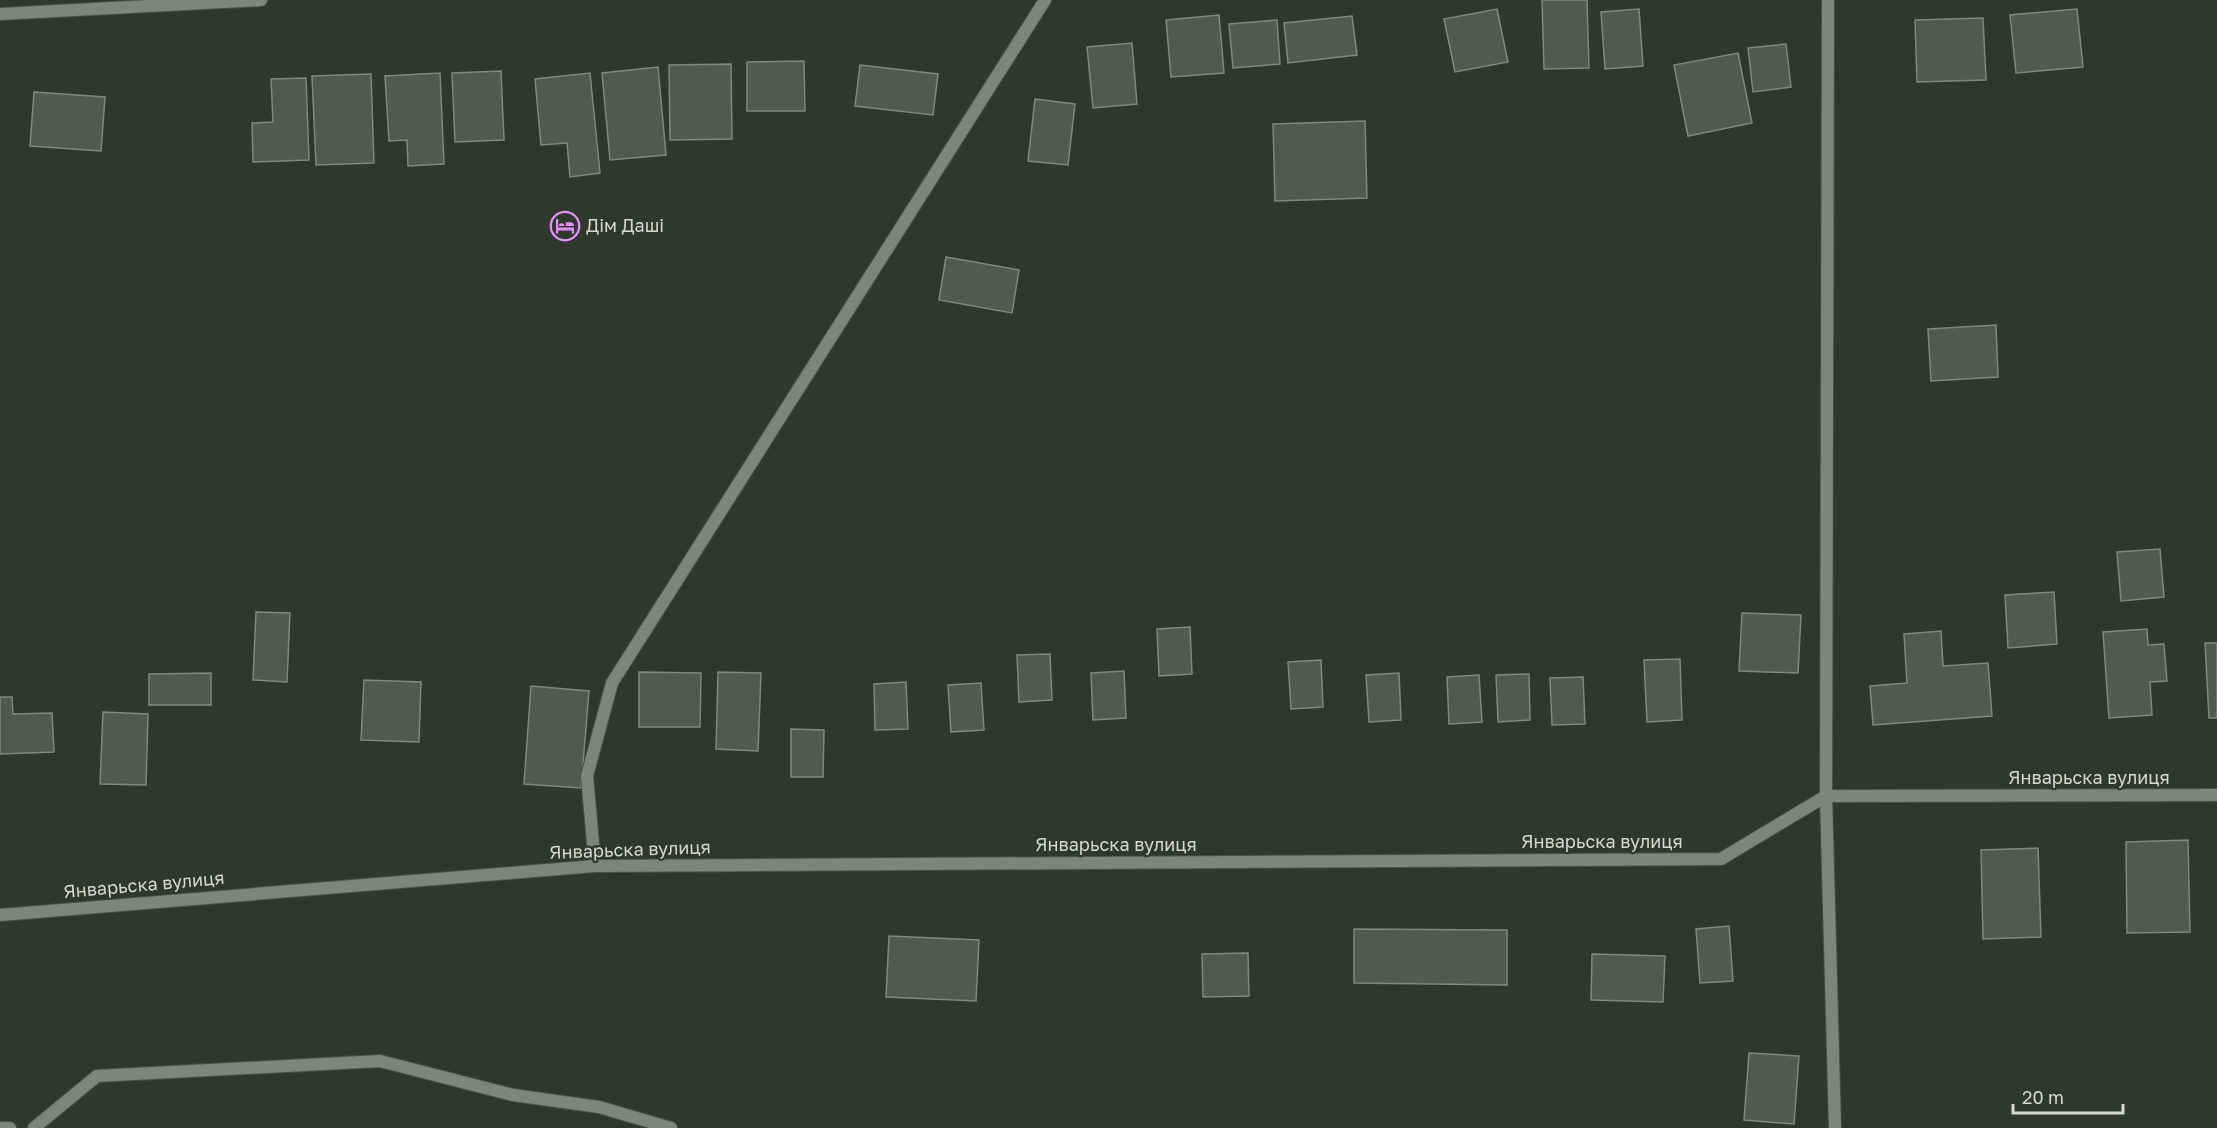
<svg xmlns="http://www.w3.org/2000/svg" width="2217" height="1128" viewBox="0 0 2217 1128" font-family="'Golos Text',sans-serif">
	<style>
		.building { fill: #505b4e; stroke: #7e8a7b; stroke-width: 1.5 }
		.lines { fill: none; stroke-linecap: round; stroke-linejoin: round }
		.service-casing { stroke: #4b5349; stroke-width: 14 }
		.minor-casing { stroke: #4b5349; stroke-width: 14 }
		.service { stroke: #7b8778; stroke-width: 12 }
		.minor { stroke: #7b8778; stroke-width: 12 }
		.labels { text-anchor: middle; stroke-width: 4.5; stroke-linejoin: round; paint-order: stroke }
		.poi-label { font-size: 18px; fill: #d3d9d1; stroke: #2e382c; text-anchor: start }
		.street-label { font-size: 18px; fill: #d3d9d1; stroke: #2e382c }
	</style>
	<rect width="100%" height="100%" fill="#2e382c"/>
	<g class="building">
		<path d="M1542,0H1587L1589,68L1544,69Z"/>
		<path d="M1497,9L1508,62L1455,72L1444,19Z"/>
		<path d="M1639,9L1643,66L1605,69L1601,12Z"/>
		<path d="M2077,9L2083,67L2016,73L2010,15Z"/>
		<path d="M1219,15L1224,73L1171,77L1166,20Z"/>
		<path d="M1352,16L1357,55L1288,63L1284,23Z"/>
		<path d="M1983,18L1986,80L1917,82L1915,20Z"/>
		<path d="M1277,20L1280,64L1233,68L1229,24Z"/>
		<path d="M1132,43L1137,104L1093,108L1087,47Z"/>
		<path d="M1786,44L1791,87L1753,92L1748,48Z"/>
		<path d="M1738,53L1752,123L1688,136L1674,65Z"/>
		<path d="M804,61L805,111H747V62Z"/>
		<path d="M731,64L732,139L670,140L669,65Z"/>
		<path d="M860,65L938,74L933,115L855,106Z"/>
		<path d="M658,67L666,155L610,160L602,73Z"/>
		<path d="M501,71L504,140L455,142L452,73Z"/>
		<path d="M440,73L444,164L408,166L407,140L389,141L385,76Z"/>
		<path d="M590,73L600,173L570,177L567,143L541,145L535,79Z"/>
		<path d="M371,74L374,163L316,165L312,76Z"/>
		<path d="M306,78L309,160L253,162L252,123L273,122L271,79Z"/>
		<path d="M34,92L105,97L101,151L30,146Z"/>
		<path d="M1035,99L1075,104L1068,165L1028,161Z"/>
		<path d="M1365,121L1367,198L1275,201L1273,124Z"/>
		<path d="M946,257L1019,270L1012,313L939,300Z"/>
		<path d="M1996,325L1998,377L1931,381L1928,329Z"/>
		<path d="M2160,549L2164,597L2121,601L2117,552Z"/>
		<path d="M2054,592L2057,644L2008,648L2005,595Z"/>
		<path d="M256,612L290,613L287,682L253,680Z"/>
		<path d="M1742,613L1801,615L1798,673L1739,671Z"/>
		<path d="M1190,627L1192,674L1159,676L1157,629Z"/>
		<path d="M2147,629L2148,645L2164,644L2167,681L2150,682L2152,715L2109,718L2103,632Z"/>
		<path d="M1941,631L1943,666L1988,663L1992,716L1873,725L1870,686L1907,683L1904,634Z"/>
		<path d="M2205,643H2217V718H2209Z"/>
		<path d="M1050,654L1052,700L1019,702L1017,655Z"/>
		<path d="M1680,659L1682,720L1647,722L1644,660Z"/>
		<path d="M1321,660L1323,707L1291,709L1288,662Z"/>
		<path d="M1124,671L1126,718L1093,720L1091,673Z"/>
		<path d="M639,672L701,673L700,727H639Z"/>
		<path d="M718,672L761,673L758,751L716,749Z"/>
		<path d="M211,673V705H149V674Z"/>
		<path d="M1399,673L1401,720L1369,722L1366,675Z"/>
		<path d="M1529,674L1530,720L1498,722L1496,675Z"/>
		<path d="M1479,675L1482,722L1449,724L1447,677Z"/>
		<path d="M1583,677L1585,724L1552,725L1550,678Z"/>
		<path d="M364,680L421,682L419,742L361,740Z"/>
		<path d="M906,682L908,729L875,730L874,684Z"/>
		<path d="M981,683L984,730L951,732L948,685Z"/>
		<path d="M531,686L589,691L581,788L524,784Z"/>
		<path d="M0,697H12L13,714L52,713L54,752L0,754Z"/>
		<path d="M103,712L148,714L146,785L100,784Z"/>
		<path d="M791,729L824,730L823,777H791Z"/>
		<path d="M2188,840L2190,932L2127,933L2126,842Z"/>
		<path d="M2038,848L2041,937L1983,939L1981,850Z"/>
		<path d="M1729,926L1733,981L1700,983L1696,929Z"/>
		<path d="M1354,929L1507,930V985L1354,983Z"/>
		<path d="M889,936L979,940L976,1001L886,997Z"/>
		<path d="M1248,953L1249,996L1203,997L1202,954Z"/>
		<path d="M1592,954L1665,956L1663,1002L1591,1000Z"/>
		<path d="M1749,1053L1799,1056L1794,1124L1744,1120Z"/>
	</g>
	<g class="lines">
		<g class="service-casing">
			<g id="service">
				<path d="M1826,796L1835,1128"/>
				<path d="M595,866L587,776L612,683L1045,0"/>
				<path d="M0,1128H10"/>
				<path d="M34,1128L97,1076L380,1061L513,1095L599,1107L671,1128"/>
			</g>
		</g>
		<g class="minor-casing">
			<g id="minor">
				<path d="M0,14L261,0"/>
				<path d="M1826,796L1828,0"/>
				<path d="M0,915L595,866L1721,859L1826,796L2217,795"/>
			</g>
		</g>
		<use href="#service" class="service"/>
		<use href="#minor" class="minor"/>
	</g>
	<defs>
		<g id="hotel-ring" transform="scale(1.5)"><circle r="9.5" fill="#2e382c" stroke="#e98dfe" stroke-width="1.5"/><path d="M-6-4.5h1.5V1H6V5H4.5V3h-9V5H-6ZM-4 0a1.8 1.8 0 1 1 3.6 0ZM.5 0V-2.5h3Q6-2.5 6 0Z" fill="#e98dfe"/></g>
	</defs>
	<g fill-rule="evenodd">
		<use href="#hotel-ring" x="565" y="226"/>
	</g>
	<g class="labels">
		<g class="poi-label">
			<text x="586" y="232">Дім Даші</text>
		</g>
		<g class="street-label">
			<text x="2089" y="784">Январьска вулиця</text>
			<text x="1602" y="848">Январьска вулиця</text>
			<text x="1116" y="851">Январьска вулиця</text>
			<text transform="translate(630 850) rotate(-2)" y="6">Январьска вулиця</text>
			<text transform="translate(144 885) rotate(-5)" y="6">Январьска вулиця</text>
		</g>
	</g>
	<path d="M2013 1104v9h110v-9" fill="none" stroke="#d3d9d1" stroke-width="3"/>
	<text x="2022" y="1104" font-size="18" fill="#d3d9d1" stroke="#2e382c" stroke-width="4.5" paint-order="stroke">20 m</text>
</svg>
